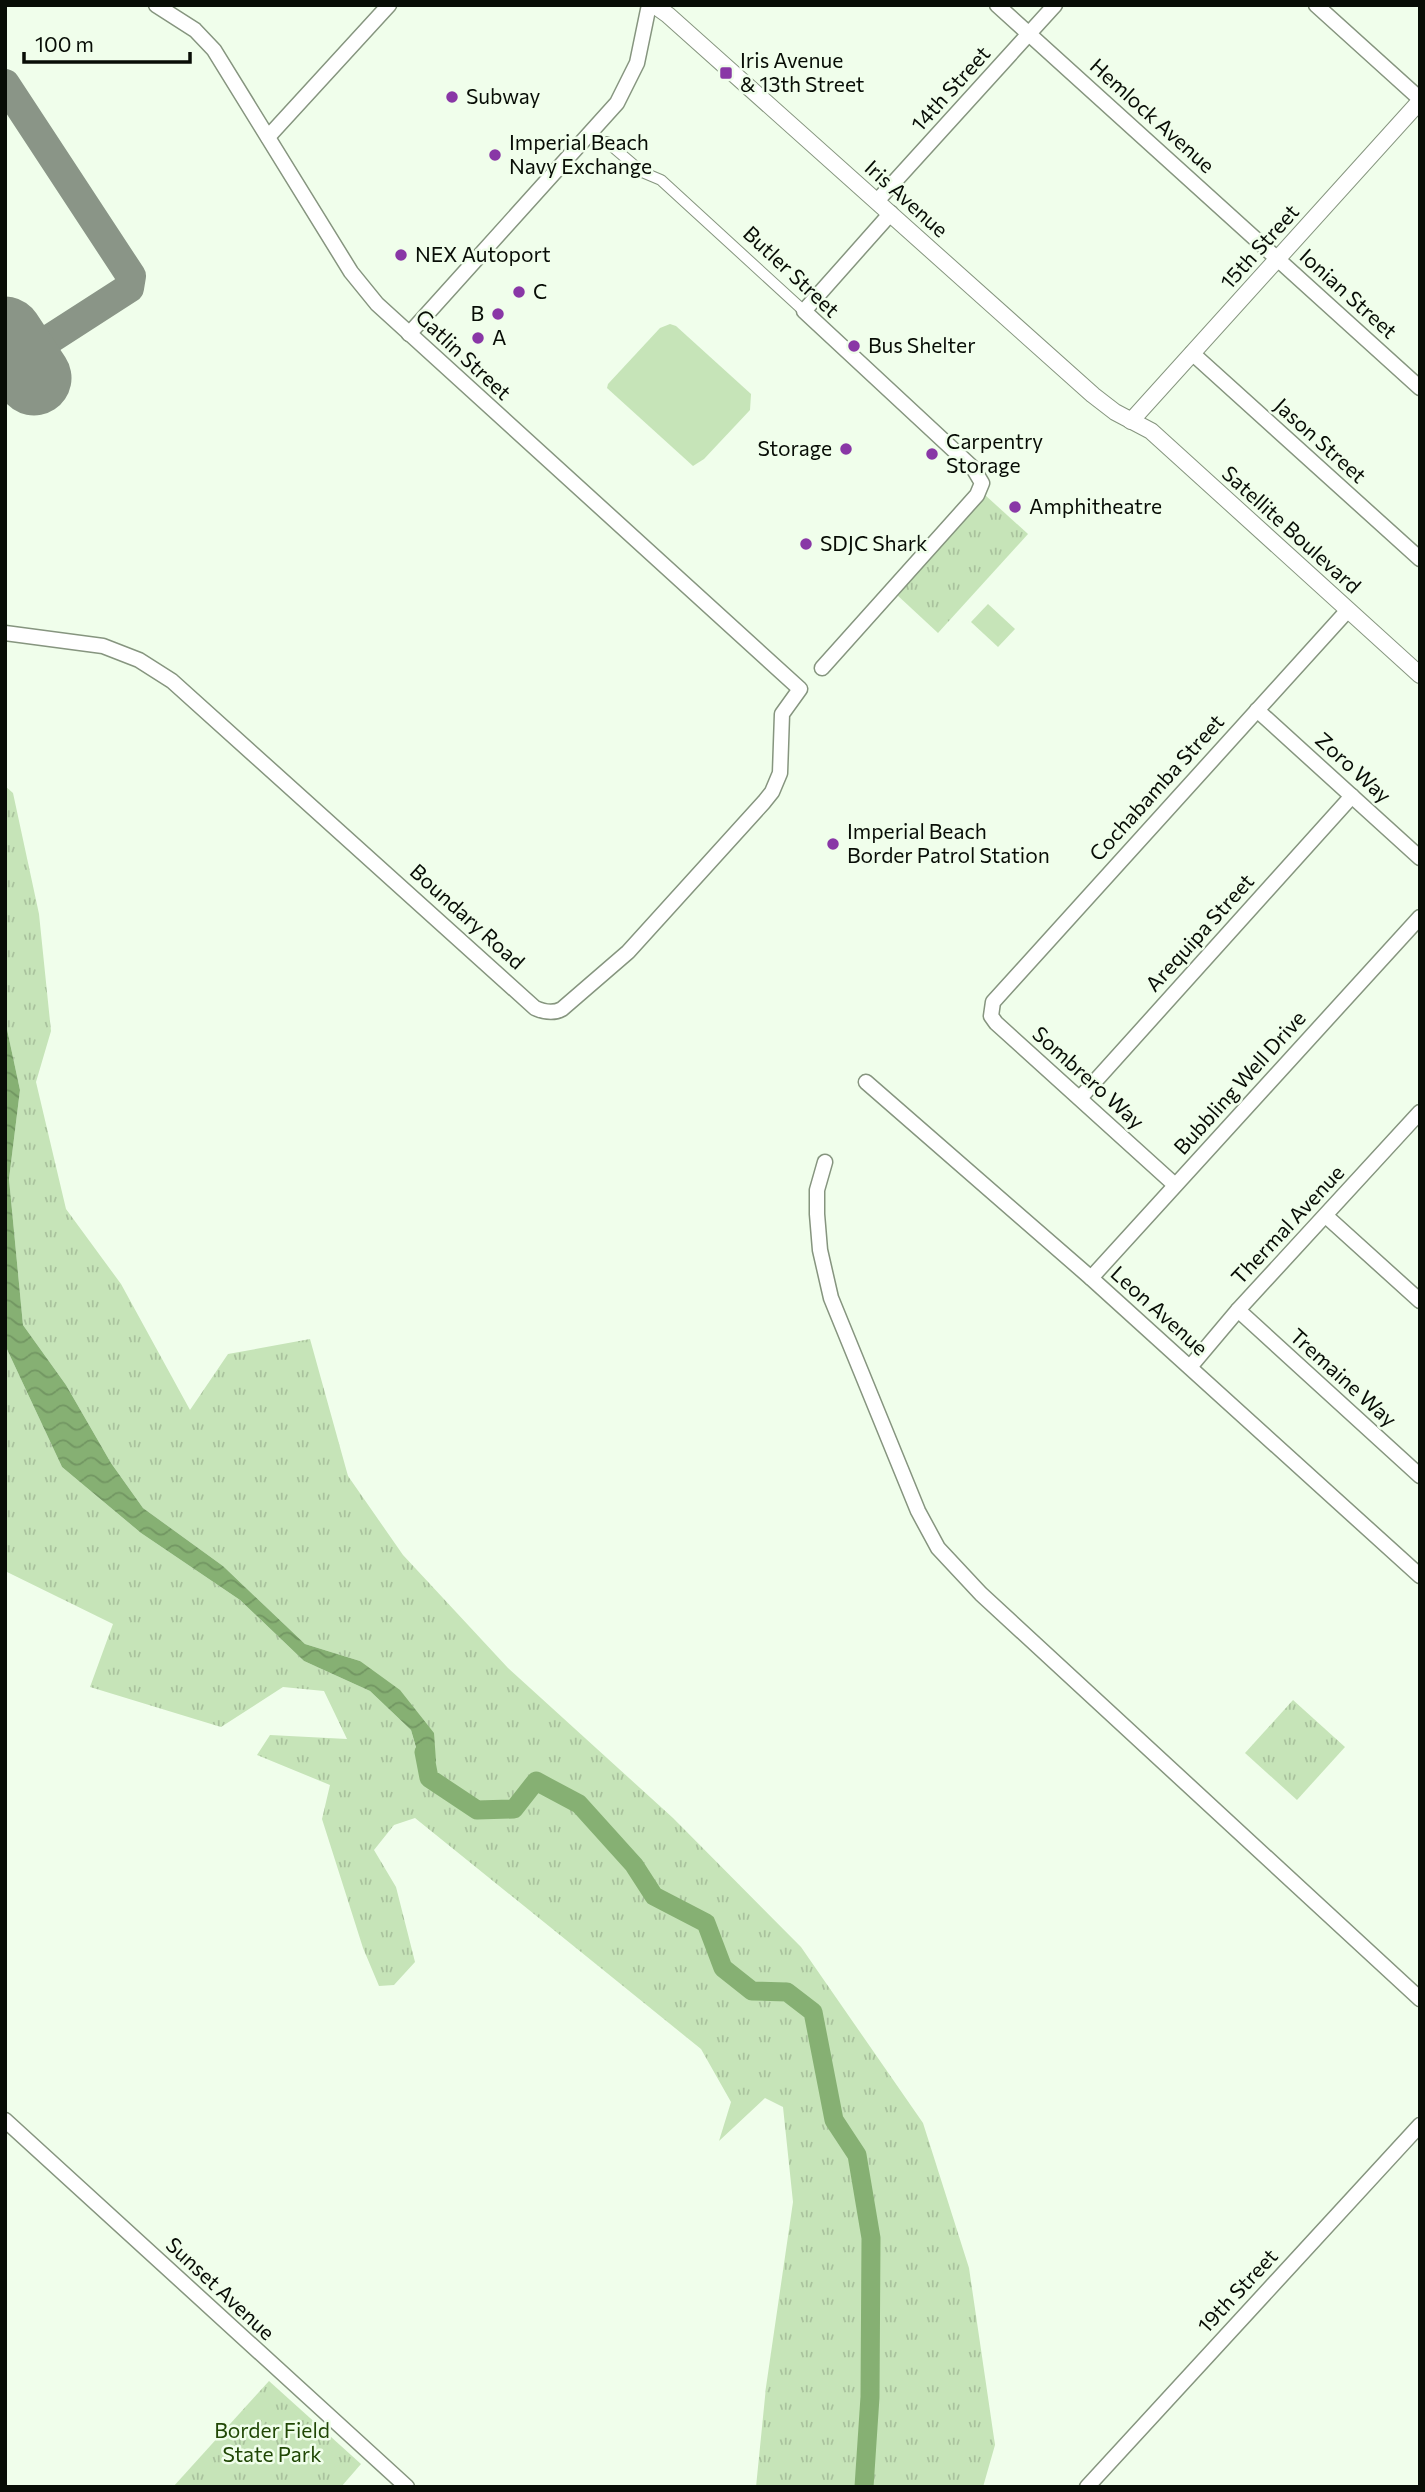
<svg xmlns="http://www.w3.org/2000/svg" width="1425" height="2492" viewBox="0 0 1425 2492" font-family="Commissioner,sans-serif">
	<style>
		.grass { fill: url(#grass-tufts) }
		.pitch { fill: #c6e4b8 }
		.water { fill: url(#water-waves) }
		.lines { fill: none; stroke-linecap: round; stroke-linejoin: round }
		.river { stroke: #86b073; stroke-width: 19 }
		.taxiway { stroke: #8a9587; stroke-width: 30 }
		.runway { stroke: #8a9587; stroke-width: 75 }
		.pedestrian-casing { stroke: #86957f; stroke-width: 12 }
		.minor-casing { stroke: #86957f; stroke-width: 17 }
		.tertiary-casing { stroke: #86957f; stroke-width: 18 }
		.pedestrian { stroke: #fff; stroke-width: 10 }
		.minor { stroke: #fff; stroke-width: 14 }
		.tertiary { stroke: #fff; stroke-width: 16 }
		.poi-dot { fill: #8937a6; stroke: #f0feeb; stroke-width: 2.5 }
		.labels { text-anchor: middle; stroke-width: 5; stroke-linejoin: round; paint-order: stroke }
		.poi-label { font-size: 21px; fill: #080d06; stroke: #f0feeb; text-anchor: start }
		.street-label { font-size: 21px; fill: #080d06; stroke: #f0feeb }
		.park-label { font-size: 21px; fill: #204705; stroke: #f0feeb }
	</style>
	<defs>
		<pattern id="grass-tufts" width="24" height="20" patternUnits="userSpaceOnUse" patternTransform="scale(1.75)"><rect width="24" height="20" fill="#c6e4b8"/><path d="M3 7l-1-3M5 7V3M7 7l1-3M15 17l-1-3M17 17v-4M19 17l1-3" fill="none" stroke="#a9c29d"/></pattern>
		<pattern id="water-waves" width="16" height="10" patternUnits="userSpaceOnUse" patternTransform="scale(1.75)"><rect width="16" height="10" fill="#86b073"/><path d="M0 5q4-4 8 0t8 0" fill="none" stroke="#729662"/></pattern>
	</defs>
	<rect width="100%" height="100%" fill="#f0feeb"/>
	<g class="grass">
		<path d="M985,495L1028,534L938,633L896,594Z"/>
		<path d="M5,786L13,793L39,914L51,1031L36,1082L66,1209L121,1284L190,1410L228,1354L310,1339L348,1476L403,1555L508,1668L673,1818L801,1947L923,2123L969,2268L995,2445L983,2487H756L766,2387L793,2202L783,2107L765,2098L719,2141L731,2102L701,2049L415,1818L394,1825L374,1850L396,1887L415,1962L394,1985L379,1986L363,1948L322,1819L330,1785L257,1755L270,1735L347,1739L324,1691L283,1687L221,1727L90,1687L113,1624L5,1571V1345L62,1467L141,1533L240,1600L304,1661L370,1691L411,1730L425,1781L436,1761L360,1661L305,1644L223,1566L143,1508L111,1463L66,1385L23,1325L9,1179L20,1090L5,1020Z"/>
		<path d="M1293,1700L1345,1747L1297,1800L1245,1753Z"/>
		<path d="M269,2381L361,2464L341,2487H173Z"/>
	</g>
	<g class="pitch">
		<path d="M670,324L676,326L751,394L750,410L704,459L693,466L607,388L608,384L660,328Z"/>
		<path d="M988,604L1015,629L998,647L971,622Z"/>
	</g>
	<path class="water" d="M5,1020L20,1090L9,1179L23,1325L66,1385L111,1463L143,1508L223,1566L305,1644L360,1661L400,1690L434,1733L436,1761L426,1782L411,1730L370,1691L304,1661L240,1600L141,1533L62,1467L5,1345Z"/>
	<g class="lines">
		<path class="river" d="M424,1752L429,1778L477,1810L514,1809L536,1781L579,1804L634,1865L654,1896L706,1923L723,1968L752,1991L787,1992L813,2012L834,2120L857,2155L871,2238L870,2397L864,2487"/>
		<path class="taxiway" d="M5,84L131,276L129,288L5,368"/>
		<path class="runway" d="M5,334L34,378"/>
		<g class="pedestrian-casing">
			<path id="pedestrian" d="M607,142L642,172L661,180L804,311"/>
		</g>
		<g class="minor-casing">
			<g id="minor">
				<path d="M997,5L1420,388"/>
				<path d="M1316,5L1420,99"/>
				<path d="M268,137L389,5"/>
				<path d="M877,201L1055,5"/>
				<path d="M409,334L617,103L637,63L649,5"/>
				<path d="M1192,353L1420,559"/>
				<path d="M5,633L103,646L139,660L172,681L535,1008C544,1012 553,1014 562,1009L628,952L764,802L772,792L780,773L782,714L800,689L377,304L351,272L214,50L195,30L156,5"/>
				<path d="M822,668L977,495L982,483L973,468L804,311L891,213"/>
				<path d="M1257,710L1420,858"/>
				<path d="M866,1082L1091,1278L1420,1576"/>
				<path d="M1080,1098L1352,796"/>
				<path d="M825,1162L817,1190V1214L820,1250L831,1298L918,1511L938,1548L981,1594L1420,1999"/>
				<path d="M1175,1185L996,1023L991,1016L993,1002L1348,610"/>
				<path d="M1326,1216L1420,1301"/>
				<path d="M1091,1278L1420,917"/>
				<path d="M1238,1310L1420,1476"/>
				<path d="M1190,1367L1238,1310L1420,1112"/>
				<path d="M5,2120L407,2487"/>
				<path d="M1087,2487L1420,2125"/>
			</g>
		</g>
		<g class="tertiary-casing">
			<g id="tertiary">
				<path d="M654,5L668,15L1093,395L1115,412L1151,431L1420,675"/>
				<path d="M1131,421L1420,101"/>
			</g>
		</g>
		<use href="#pedestrian" class="pedestrian"/>
		<use href="#minor" class="minor"/>
		<use href="#tertiary" class="tertiary"/>
	</g>
	<g class="poi-dot">
		<rect x="719" y="66" width="14" height="14" rx="3.5"/>
		<circle cx="452" cy="97" r="7"/>
		<circle cx="495" cy="155" r="7"/>
		<circle cx="401" cy="255" r="7"/>
		<circle cx="519" cy="292" r="7"/>
		<circle cx="498" cy="314" r="7"/>
		<circle cx="478" cy="338" r="7"/>
		<circle cx="854" cy="346" r="7"/>
		<circle cx="846" cy="449" r="7"/>
		<circle cx="932" cy="454" r="7"/>
		<circle cx="1015" cy="507" r="7"/>
		<circle cx="806" cy="544" r="7"/>
		<circle cx="833" cy="844" r="7"/>
	</g>
	<g class="labels">
		<g class="poi-label">
			<text x="740" y="68">Iris Avenue<tspan x="740" dy="24">&amp; 13th Street</tspan></text>
			<text x="466" y="104">Subway</text>
			<text x="509" y="150">Imperial Beach<tspan x="509" dy="24">Navy Exchange</tspan></text>
			<text x="415" y="262">NEX Autoport</text>
			<text x="533" y="299">C</text>
			<text x="484" y="321" text-anchor="end">B</text>
			<text x="492" y="345">A</text>
			<text x="868" y="353">Bus Shelter</text>
			<text x="946" y="449">Carpentry<tspan x="946" dy="24">Storage</tspan></text>
			<text x="832" y="456" text-anchor="end">Storage</text>
			<text x="1029" y="514">Amphitheatre</text>
			<text x="820" y="551">SDJC Shark</text>
			<text x="847" y="839">Imperial Beach<tspan x="847" dy="24">Border Patrol Station</tspan></text>
		</g>
		<g class="street-label">
			<text transform="translate(951 89) rotate(-48)" y="7">14th Street</text>
			<text transform="translate(1152 116) rotate(42)" y="7">Hemlock Avenue</text>
			<text transform="translate(906 199) rotate(42)" y="7">Iris Avenue</text>
			<text transform="translate(1260 247) rotate(-48)" y="7">15th Street</text>
			<text transform="translate(791 272) rotate(43)" y="7">Butler Street</text>
			<text transform="translate(1348 294) rotate(42)" y="7">Ionian Street</text>
			<text transform="translate(463 355) rotate(43)" y="7">Gatlin Street</text>
			<text transform="translate(1320 441) rotate(42)" y="7">Jason Street</text>
			<text transform="translate(1291 530) rotate(42)" y="7">Satellite Boulevard</text>
			<text transform="translate(1353 768) rotate(42)" y="7">Zoro Way</text>
			<text transform="translate(1157 788) rotate(-48)" y="7">Cochabamba Street</text>
			<text transform="translate(467 917) rotate(42)" y="7">Boundary Road</text>
			<text transform="translate(1200 933) rotate(-48)" y="7">Arequipa Street</text>
			<text transform="translate(1088 1078) rotate(42)" y="7">Sombrero Way</text>
			<text transform="translate(1240 1083) rotate(-48)" y="7">Bubbling Well Drive</text>
			<text transform="translate(1288 1225) rotate(-47)" y="7">Thermal Avenue</text>
			<text transform="translate(1159 1311) rotate(42)" y="7">Leon Avenue</text>
			<text transform="translate(1343 1378) rotate(42)" y="7">Tremaine Way</text>
			<text transform="translate(220 2289) rotate(43)" y="7">Sunset Avenue</text>
			<text transform="translate(1238 2291) rotate(-47)" y="7">19th Street</text>
		</g>
		<g class="park-label">
			<text x="272" y="2438">Border Field<tspan x="272" dy="24">State Park</tspan></text>
		</g>
	</g>
	<rect width="1425" height="2492" fill="none" stroke="#080d06" stroke-width="14"/>
	<path d="M24 52v10h166v-10" fill="none" stroke="#080d06" stroke-width="3.5"/>
	<text x="35" y="52" font-size="21" fill="#080d06" stroke="#f0feeb" stroke-width="5" paint-order="stroke">100 m</text>
</svg>
